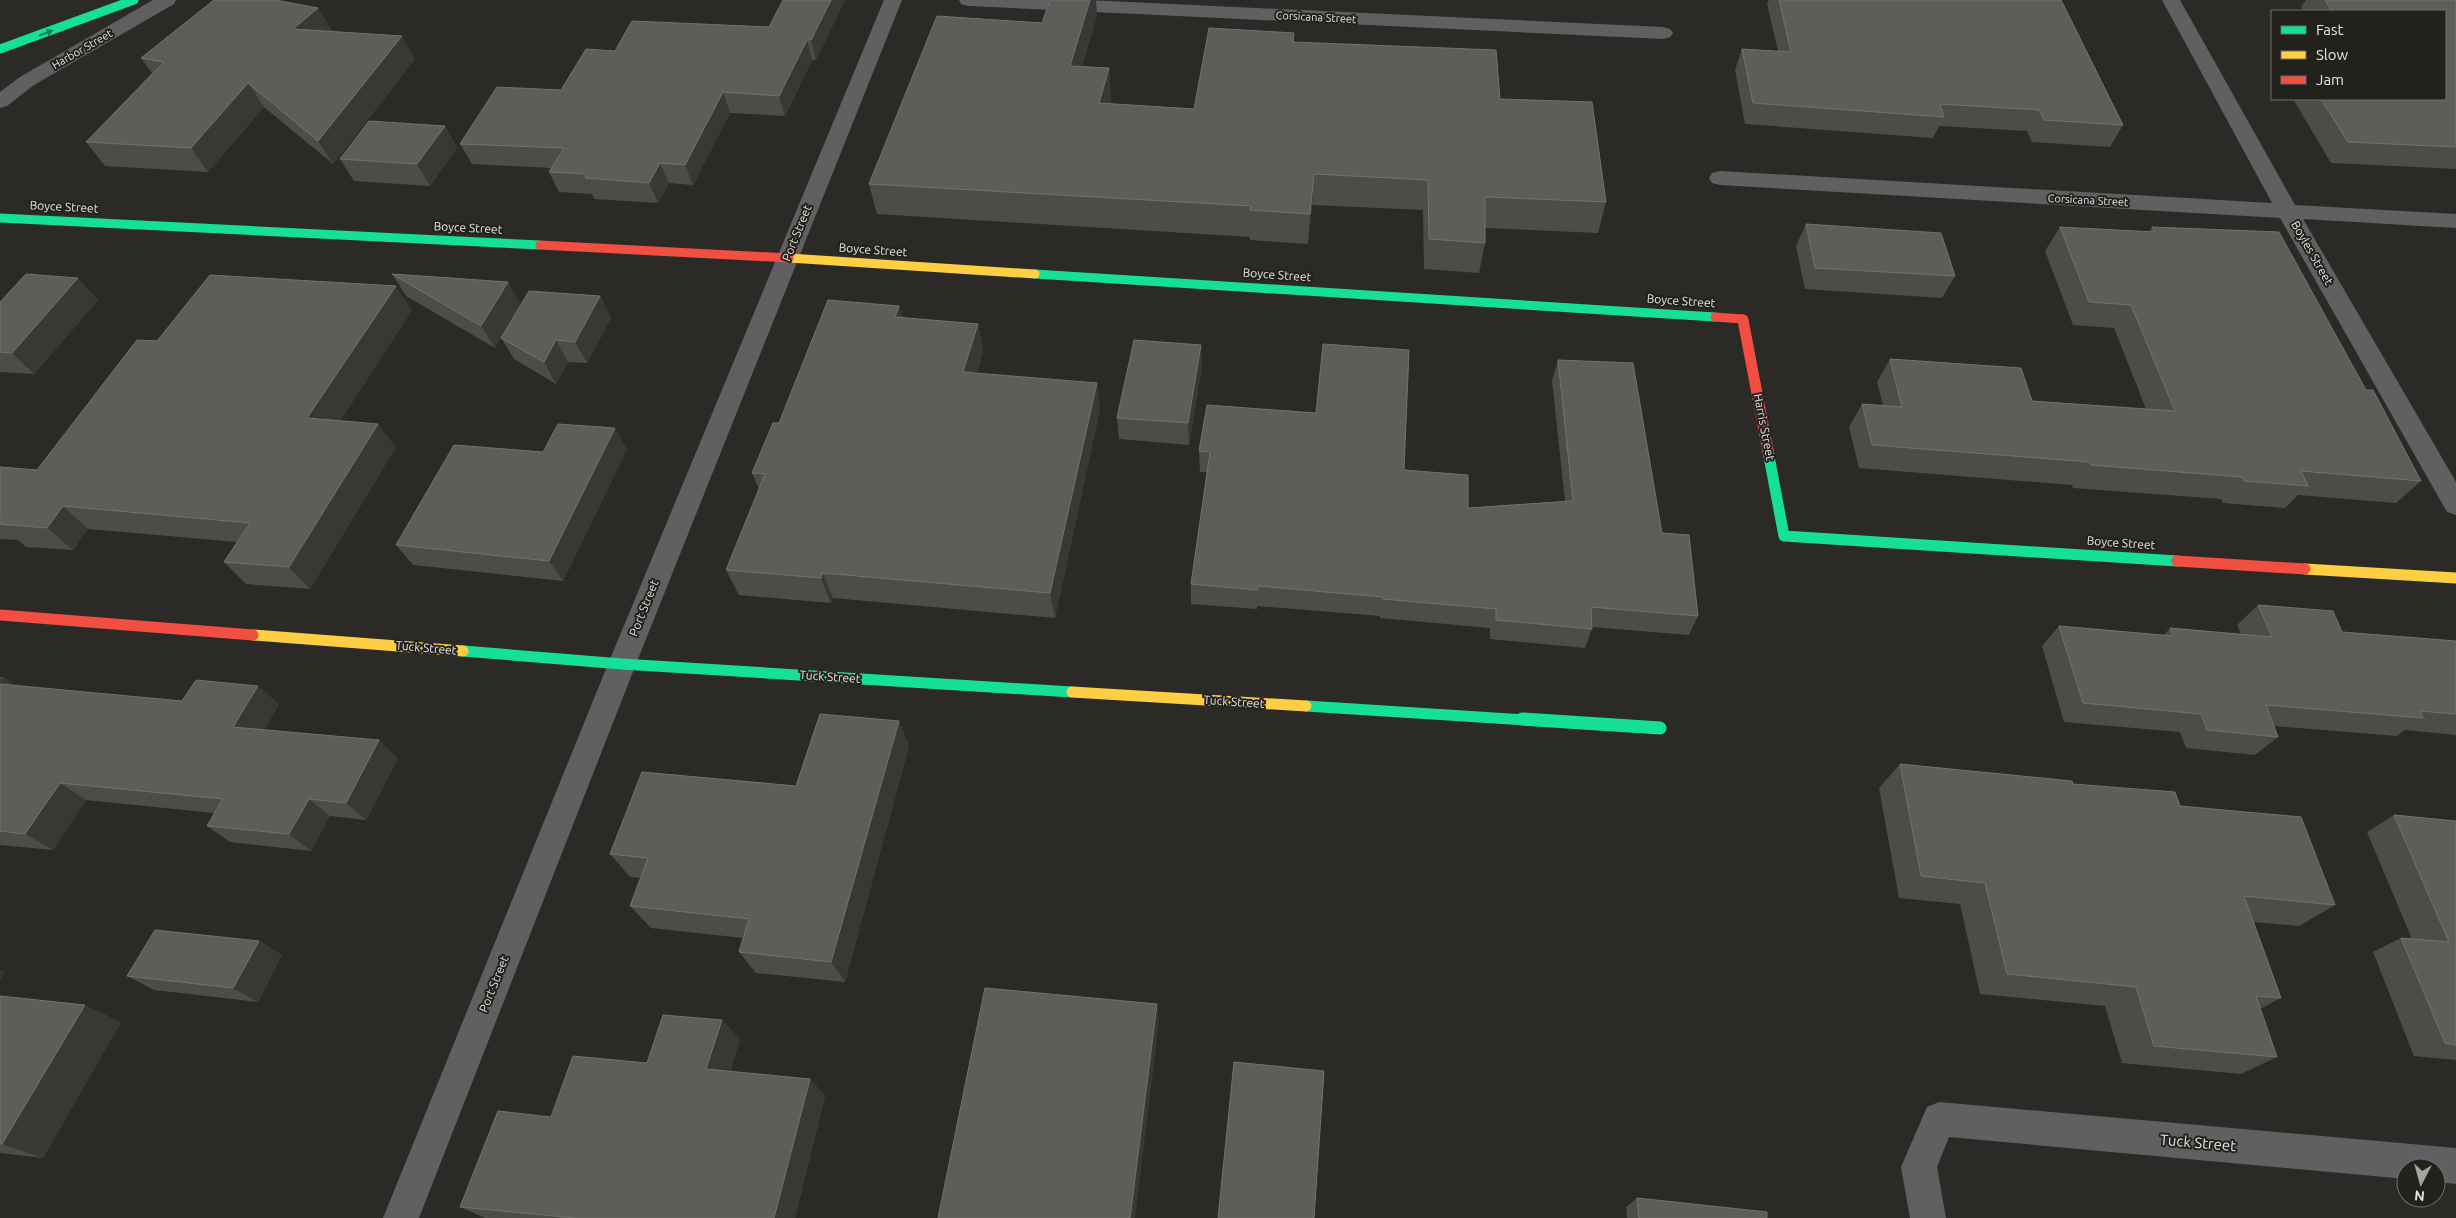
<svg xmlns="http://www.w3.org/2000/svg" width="2456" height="1218" viewBox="0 0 2456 1218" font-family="Ubuntu,sans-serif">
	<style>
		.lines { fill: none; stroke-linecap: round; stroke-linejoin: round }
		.street { fill: #615f62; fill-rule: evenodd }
		.fast-far2 { stroke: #16e098; stroke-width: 9 }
		.fast-far1 { stroke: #16e098; stroke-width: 11 }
		.fast { stroke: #16e098; stroke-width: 13 }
		.slow-far1 { stroke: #ffcf43; stroke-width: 9 }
		.slow { stroke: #ffcf43; stroke-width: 11 }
		.jam-far1 { stroke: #f24e42; stroke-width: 9 }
		.jam { stroke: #f24e42; stroke-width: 11 }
		.wall { fill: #4d4c49 }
		.shaded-wall { fill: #393834 }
		.building { fill: #5e5d5a; stroke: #73726f }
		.oneway { fill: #1c805a }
		.labels { text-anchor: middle; stroke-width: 4; stroke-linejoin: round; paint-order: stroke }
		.far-street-label { font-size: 11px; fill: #e6e5e2; stroke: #22211c }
		.street-label { font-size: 12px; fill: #e6e5e2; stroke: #22211c }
		.near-street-label { font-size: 15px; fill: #e6e5e2; stroke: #22211c }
	</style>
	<rect width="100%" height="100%" fill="#2b2a26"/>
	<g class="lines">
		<g class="street">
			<path d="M153,0H176L174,4L34,85L7,106L0,108V92L20,77Z"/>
			<path d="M884,0H902L636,664L419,1218H383L608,664Z"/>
			<path d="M959,0H1087L1663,27L1670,29L1673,33L1670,37L1663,39L968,6L961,4Z"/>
			<path d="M2162,0H2180L2295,205L2456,214V228L2303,219L2456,482V515L2447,512L2280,218L1720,185L1712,183L1709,178L1712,173L1720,171L2272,203Z"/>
			<path d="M1939,1102L2456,1148V1184L2436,1182V1168H2406V1179L1949,1137L1937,1167L1946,1218H1910L1901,1167L1927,1107Z"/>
		</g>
		<g class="fast-far2">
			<path d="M0,49L134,0"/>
			<path d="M0,218L540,245"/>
			<path d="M1035,274L1715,317"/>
		</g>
		<g class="fast-far1">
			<path d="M1768,451L1784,536L2177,561"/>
			<path d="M463,651L622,664L1072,692"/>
			<path d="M1306,706L1542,721"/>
		</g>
		<path class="fast" d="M1522,719L1660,728"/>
		<path class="slow-far1" d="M789,258L1035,274"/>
		<g class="slow">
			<path d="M2305,569L2456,578"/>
			<path d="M253,635L463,651"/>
			<path d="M1072,692L1306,706"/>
		</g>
		<g class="jam-far1">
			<path d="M540,245L789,258"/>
			<path d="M1715,317L1743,319V321"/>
		</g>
		<g class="jam">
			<path d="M1743,320L1768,451"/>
			<path d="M2177,561L2305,569"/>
			<path d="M0,615L253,635"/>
		</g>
	</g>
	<g class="wall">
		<path d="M783,0H845L816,60H812L785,116L730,113L693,185L669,183L658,203L594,199L592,194L559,192L549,172L551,168L472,164L460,144L561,90L615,51L769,27Z"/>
		<path d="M1769,0H2061L2123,125L2110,147L2032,142L2027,131L1939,126L1933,138L1745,124L1735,70L1742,49L1778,51L1767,4Z"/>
		<path d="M2306,0H2456V169L2331,163L2293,99H2445V11H2304L2301,7Z"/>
		<path d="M318,8L332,31L415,59L333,164L264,107L208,172L105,166L86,142L152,73L141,58Z"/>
		<path d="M1097,14L1082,67L1109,68L1111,99L1110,104L1194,109L1294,33V42L1500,99L1606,202L1598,233L1485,228V243L1479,273L1424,269L1423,210L1312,205L1308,244L1250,240V237L877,214L869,184L1042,23Z"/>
		<path d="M445,126L457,148L430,186L354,181L340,159Z"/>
		<path d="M1806,224L1955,276L1942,298L1805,289L1796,246Z"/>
		<path d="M2060,227L2149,232L2152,227L2366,390L2421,481L2396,503L2298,495L2285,508L2223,503L2221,499L2073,488L2072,485L1859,468L1849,427L1862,404L1883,405L1877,382L1890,359L2032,401L2146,409L2114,328L2073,325L2045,251Z"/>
		<path d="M392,274L508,282L520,304L495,348L406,296Z"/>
		<path d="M600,296L611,318L587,363L568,362L556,384L514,359L501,338Z"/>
		<path d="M98,300L34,374L0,372V302Z"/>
		<path d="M899,306L903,318L978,324L983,351L977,373L1100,409L1055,618L833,598L831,603L739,595L726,570L759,489L752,473L779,423Z"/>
		<path d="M412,310L340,421L396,447L310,589L246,584L224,562L237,542L88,529L73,550L26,547L18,540L0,539V467L37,470L157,341Z"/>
		<path d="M1201,345L1202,366L1189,445L1119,439L1117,418Z"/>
		<path d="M1558,360L1662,533L1698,616L1689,635L1592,627V629L1585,648L1490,639V628L1380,618V616L1257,606V609L1191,604V584L1207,472H1200L1199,451L1404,470L1468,508L1565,501L1552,381Z"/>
		<path d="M627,449L563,581L413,565L396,545L543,452Z"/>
		<path d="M2258,605L2342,632L2456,641V735L2405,730L2397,736L2274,726L2278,737L2255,755L2186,748L2180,732L2064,722L2042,646L2059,626L2164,635L2170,628L2241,634L2237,625Z"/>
		<path d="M0,677H3L15,686L182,701L279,704L264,730L398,758L366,820L330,816L311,851L230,842L207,826L214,813L86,800L53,850L0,845Z"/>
		<path d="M899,721L909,746L845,982L756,973L739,952L743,938L651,928L630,906L641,878L630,877L610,854L796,786Z"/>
		<path d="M1900,764L2073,784L2180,806L2335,905L2299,926L2253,922L2281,998L2260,1009L2277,1057L2241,1074L2122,1063L2105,1006L1980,994L1960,904L1899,898L1879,788Z"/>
		<path d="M2394,815L2456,821V1060L2414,1056L2373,952L2401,938L2412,939L2367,832Z"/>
		<path d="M259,941L282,955L258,1002L154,990L127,976Z"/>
		<path d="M0,996L121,1022L43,1158L0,1153Z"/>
		<path d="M740,1039L730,1072L810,1079L825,1096L795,1218H485L460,1207L551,1117L647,1063Z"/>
		<path d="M1637,1198L1767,1218H1627L1626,1207Z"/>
	</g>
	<g class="shaded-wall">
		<path d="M831,0H845L816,60L811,40Z"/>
		<path d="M1090,0H1096L1097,14L1074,96L1070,66Z"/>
		<path d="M318,8L332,31L308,53L293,29Z"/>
		<path d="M402,36L415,59L333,164L318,141Z"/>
		<path d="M807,40L812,60L785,116L779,96Z"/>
		<path d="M1109,68L1111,99L1102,134L1099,103Z"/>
		<path d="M248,83L264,107L208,172L191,148Z"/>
		<path d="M723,92L730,113L693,185L685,165Z"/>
		<path d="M445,126L457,148L430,186L417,164Z"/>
		<path d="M660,163L669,183L658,203L649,183Z"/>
		<path d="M1314,174L1312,205L1308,244L1310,214Z"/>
		<path d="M78,278L98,300L34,374L12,353Z"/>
		<path d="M508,282L520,304L495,348L481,326Z"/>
		<path d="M396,286L412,310L326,442L307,418Z"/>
		<path d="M600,296L611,318L587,363L575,342Z"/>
		<path d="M899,306L907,333L895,317Z"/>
		<path d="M978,324L983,351L969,399L963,372Z"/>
		<path d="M556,340L568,362L556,384L544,362Z"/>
		<path d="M1201,345L1202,366L1189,445L1188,423Z"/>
		<path d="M1097,383L1100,409L1055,618L1050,593Z"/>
		<path d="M378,424L396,447L310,589L289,567Z"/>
		<path d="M615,428L627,449L563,581L549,561Z"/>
		<path d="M63,506L88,529L73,550L47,528Z"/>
		<path d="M823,573L833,598L831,603L821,578Z"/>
		<path d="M3,677L29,696L0,685V681Z"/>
		<path d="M258,686L279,704L255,745L233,727Z"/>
		<path d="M899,721L909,746L845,982L831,962Z"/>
		<path d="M379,740L398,758L366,820L346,803Z"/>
		<path d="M60,783L86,800L53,850L25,834Z"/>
		<path d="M309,799L330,816L311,851L289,834Z"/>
		<path d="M259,941L282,955L258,1002L233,988Z"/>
		<path d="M0,970L5,972L0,980Z"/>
		<path d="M1157,1004L1159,1023L1135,1218H1130Z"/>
		<path d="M85,1005L121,1022L43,1158L2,1144Z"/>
		<path d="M722,1020L740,1039L725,1087L706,1069Z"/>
		<path d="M810,1079L825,1096L795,1218H774Z"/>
	</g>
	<g class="building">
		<path d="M214,0H275L318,8L293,29L402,36L318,141L248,83L191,148L86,142L164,62L141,58Z"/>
		<path d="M783,0H831L811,40H807L779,96L723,92L685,165L660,163L649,183L585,178L587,174L549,172L564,148L460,144L497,87L561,90L586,49L615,51L632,21L769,27Z"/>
		<path d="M1050,0H1090L1070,66L1109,68L1099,103L1194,109L1209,28L1294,33L1293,42L1496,50L1500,99L1592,102L1606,202L1485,197V243L1429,239L1428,180L1314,174L1310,214L1250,210L1251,206L869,184L937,16L1042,23Z"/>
		<path d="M1779,0H2061L2123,125L2044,120L2039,110L1940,104L1944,117L1753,103L1742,49L1791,52Z"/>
		<path d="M2325,0H2456V147L2348,142L2321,99H2445V11H2332Z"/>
		<path d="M369,121L445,126L417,164L340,159Z"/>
		<path d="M1806,224L1941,233L1955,276L1815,268Z"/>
		<path d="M2060,227L2155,232L2152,227L2279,232L2366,390H2373L2421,481L2301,471L2308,486L2244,481L2242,477L2091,465L2090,462L1872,445L1862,404L1902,407L1890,359L2021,368L2032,401L2175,411L2131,305L2089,302Z"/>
		<path d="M26,274L78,278L12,353L0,352V302Z"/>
		<path d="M392,274L508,282L481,326Z"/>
		<path d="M210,275L396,286L307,418L378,424L289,567L224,562L250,523L63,506L47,528L0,524V522L3,519H0V467L37,470L137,340L157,341Z"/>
		<path d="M529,291L600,296L575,342L556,340L544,362L501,338Z"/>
		<path d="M828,300L899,306L895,317L978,324L963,372L1097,383L1050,593L823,573L821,578L726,570L765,474L752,473L773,423H779Z"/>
		<path d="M1134,340L1201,345L1188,423L1117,418Z"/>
		<path d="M1323,344L1409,350L1404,470L1468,475V508L1573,501L1558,360L1633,363L1662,533L1689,535L1698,616L1591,607L1592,629L1496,620V609L1383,599V597L1258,586L1257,590L1191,584L1210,452L1199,451L1207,405L1316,413Z"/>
		<path d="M558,424L615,428L549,561L396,545L454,445L543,452Z"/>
		<path d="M2258,605L2333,611L2342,632L2456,641V714L2420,711L2423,718L2266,705L2278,737L2207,730L2201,714L2083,703L2059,626L2173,636L2170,628L2272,637Z"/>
		<path d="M196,680L258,686L233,727L379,740L346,803L309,799L289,834L207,826L223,799L60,783L25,834L0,831V684L182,701Z"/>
		<path d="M820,714L899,721L831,962L739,952L749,919L630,906L648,858L610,854L642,772L796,786Z"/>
		<path d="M1900,764L2072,781L2073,784L2175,792L2180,806L2301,817L2335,905L2244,896L2281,998L2256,996L2277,1057L2154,1046L2136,987L2007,974L1985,883L1921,876Z"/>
		<path d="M2394,815L2456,821V1045L2445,1043L2401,938L2449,942Z"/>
		<path d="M155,930L259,941L233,988L127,976Z"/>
		<path d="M985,988L1157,1004L1130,1218H938Z"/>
		<path d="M0,996L85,1005L2,1144H0Z"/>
		<path d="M663,1015L722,1020L706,1069L810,1079L774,1218H575L460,1207L498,1111L551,1117L573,1056L647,1063Z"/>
		<path d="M1234,1062L1324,1071L1314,1218H1218Z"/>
		<path d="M1637,1198L1767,1212V1218H1639Z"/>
	</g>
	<defs><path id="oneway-solid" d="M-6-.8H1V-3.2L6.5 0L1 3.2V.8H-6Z" transform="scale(1.25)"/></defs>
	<use class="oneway" href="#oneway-solid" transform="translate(46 33) rotate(-20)"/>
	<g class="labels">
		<g class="far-street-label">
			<text transform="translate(1316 17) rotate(3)" y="4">Corsicana Street</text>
			<text transform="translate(82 49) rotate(-30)" y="4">Harbor Street</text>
			<text transform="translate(2088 200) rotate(3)" y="4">Corsicana Street</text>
		</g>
		<g class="street-label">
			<text transform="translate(64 207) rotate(3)" y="4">Boyce Street</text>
			<text transform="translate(468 228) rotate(3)" y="4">Boyce Street</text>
			<text transform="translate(797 233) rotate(-68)" y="4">Port Street</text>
			<text transform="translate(873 250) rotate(4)" y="4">Boyce Street</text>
			<text transform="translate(2312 253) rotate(60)" y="4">Boyles Street</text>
			<text transform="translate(1277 275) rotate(4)" y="4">Boyce Street</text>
			<text transform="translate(1681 301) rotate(4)" y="4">Boyce Street</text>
			<text transform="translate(1764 427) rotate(79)" y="4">Harris Street</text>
			<text transform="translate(2121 543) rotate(4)" y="4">Boyce Street</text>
			<text transform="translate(644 608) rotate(-68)" y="4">Port Street</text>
			<text transform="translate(426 648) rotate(5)" y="4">Tuck Street</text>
			<text transform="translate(830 677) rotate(4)" y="4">Tuck Street</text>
			<text transform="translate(1234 702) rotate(4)" y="4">Tuck Street</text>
			<text transform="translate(494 984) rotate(-68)" y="4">Port Street</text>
		</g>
		<g class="near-street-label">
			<text transform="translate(2198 1143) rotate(5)" y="5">Tuck Street</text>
		</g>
	</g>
	<rect x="2271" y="10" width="175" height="90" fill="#22211c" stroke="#706f6b"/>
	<rect x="2281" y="26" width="25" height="8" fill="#16e098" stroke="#706f6b"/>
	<text x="2316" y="35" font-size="15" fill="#e6e5e2">Fast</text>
	<rect x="2281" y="51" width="25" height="8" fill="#ffcf43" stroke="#706f6b"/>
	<text x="2316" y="60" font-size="15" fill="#e6e5e2">Slow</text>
	<rect x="2281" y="76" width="25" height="8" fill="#f24e42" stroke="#706f6b"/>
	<text x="2316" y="85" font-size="15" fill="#e6e5e2">Jam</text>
	<g transform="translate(2421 1183) rotate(186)"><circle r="24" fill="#22211c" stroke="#706f6b"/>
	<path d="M0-4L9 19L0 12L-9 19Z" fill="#a5a4a0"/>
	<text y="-8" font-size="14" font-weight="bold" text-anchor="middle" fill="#e6e5e2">N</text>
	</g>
</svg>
